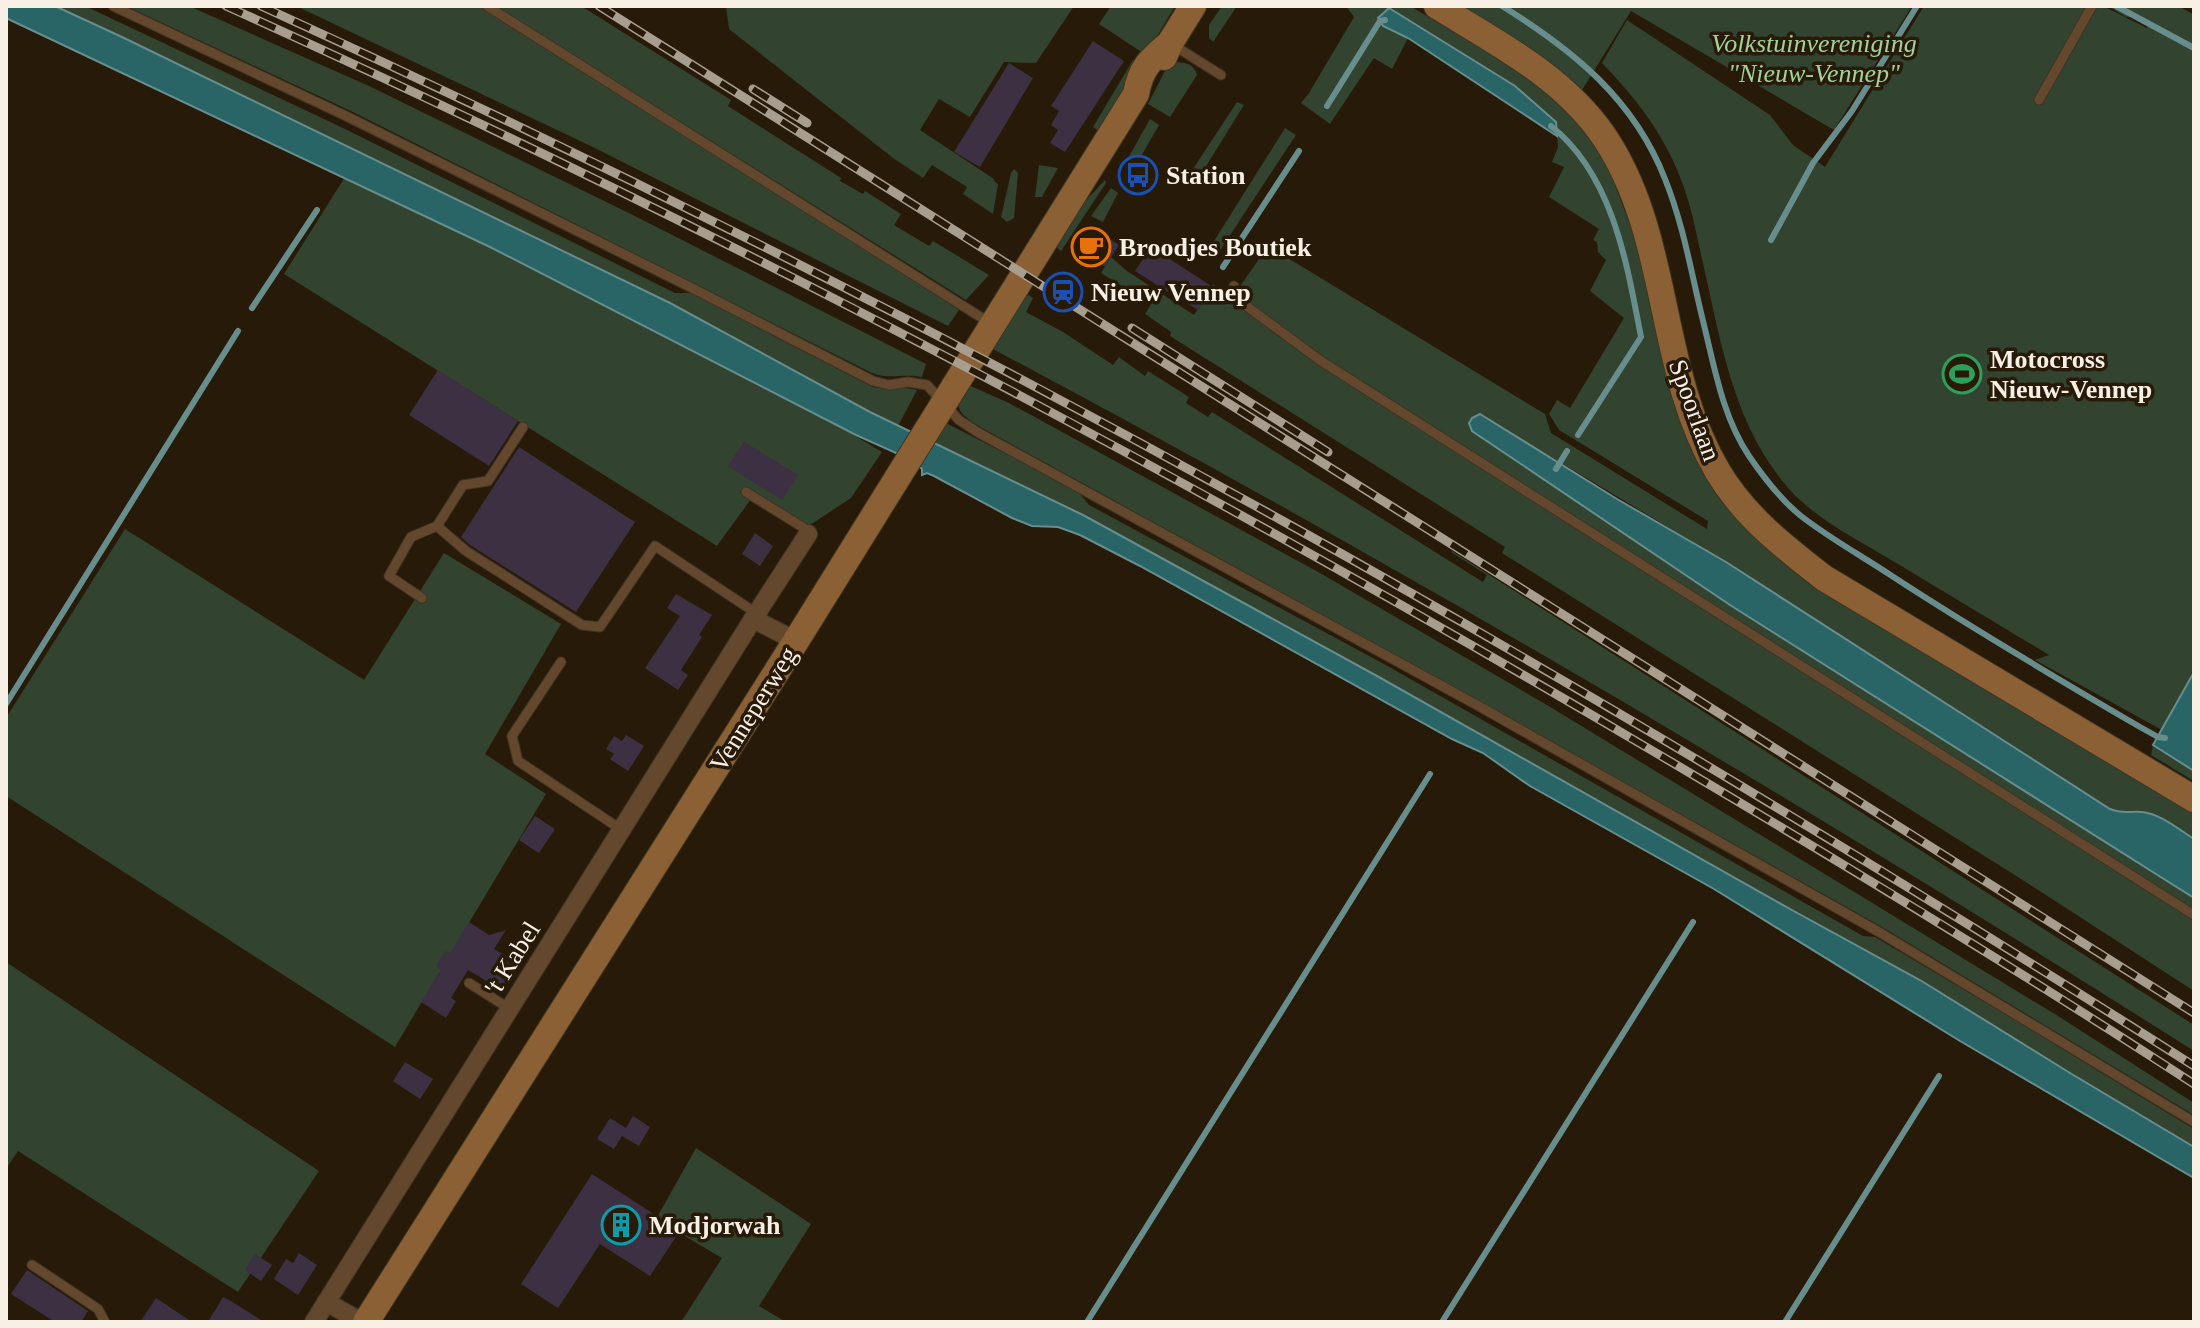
<svg xmlns="http://www.w3.org/2000/svg" width="2200" height="1328" viewBox="0 0 2200 1328" font-family="'Times New Roman',serif">
	<style>
		.green { fill: #32432f }
		.water { fill: #296467; stroke: #678e8d; stroke-width: 2 }
		.lines { fill: none; stroke-linecap: round; stroke-linejoin: round }
		.stream { stroke: #678e8d; stroke-width: 6 }
		.building { fill: #3c3042 }
		.lane-casing { stroke: #403423; stroke-width: 11 }
		.street-casing { stroke: #403423; stroke-width: 20 }
		.secondary-casing { stroke: #403423; stroke-width: 28 }
		.lane { stroke: #63482e; stroke-width: 9 }
		.street { stroke: #63482e; stroke-width: 18 }
		.secondary { stroke: #8b6034; stroke-width: 26 }
		.rail-casing { stroke: #a89e90; stroke-width: 9 }
		.rail { stroke: #271a09; stroke-width: 6; stroke-dasharray: 18; stroke-linecap: butt }
		.labels { text-anchor: middle; stroke-width: 7; stroke-linejoin: round; paint-order: stroke }
		.park-label { font-size: 26px; font-style: italic; fill: #a2d29b; stroke: #271a09 }
		.poi-label { font-size: 26px; font-weight: bold; fill: #f9f0e5; stroke: #271a09; text-anchor: start }
		.street-label { font-size: 26px; fill: #f9f0e5; stroke: #271a09 }
	</style>
	<rect width="100%" height="100%" fill="#271a09"/>
	<g class="green">
		<path d="M55,6H85L343,128L675,293H691L873,387C888,390 902,386 917,390L898,426L670,303Z"/>
		<path d="M126,6H189L369,86L633,215L926,364L922,377C904,373 890,380 872,373L353,112Z"/>
		<path d="M296,6H480L608,88L943,296L956,305L959,310L948,326L593,147Z"/>
		<path d="M495,6H581L731,100L728,106L841,178L840,181L863,194L865,191L901,214L894,225L929,246L933,241L989,275L966,300Z"/>
		<path d="M726,6H1074L1036,63L1004,62L970,117L939,99L920,130L994,179V181L998,184L993,214L963,194L967,187L932,165L923,178L893,158L729,29Z"/>
		<path d="M1111,6H1175L1146,55L1099,24Z"/>
		<path d="M1222,6H1237L1213,42L1209,38V25Z"/>
		<path d="M1346,6H1410L1524,73L1570,114L1604,156L1638,246L1661,340L1695,458L1733,513L2194,813V839C2178,829 2161,814 2142,812C2130,811 2122,814 2110,809L1726,562L1480,414L1472,418L1469,422L1472,431L1730,605L2194,898V910L1323,358L1236,292L1268,246L1545,414L1551,433L1707,529L1708,521L1559,430L1549,414L1557,400L1570,408L1624,318L1590,291L1606,260L1598,252L1597,242L1593,240L1599,229L1549,197L1564,167L1552,162L1558,147L1556,122L1515,86L1383,26L1408,38L1392,69L1374,58L1330,124L1301,103L1309,93L1354,17Z"/>
		<path d="M1463,6H1912L1834,130L1631,11L1582,90L1495,27Z"/>
		<path d="M1924,6H2103L2147,28L2150,23L2138,16L2126,17L2108,6H2179L2194,15V672L2162,730L2035,660L2049,655C1997,624 1945,592 1893,561C1857,539 1818,521 1789,489C1732,423 1721,341 1702,259C1696,232 1691,204 1680,177C1663,133 1635,97 1602,63L1627,20L1770,115L1793,145L1825,167Z"/>
		<path d="M1133,60L1140,64L1100,132L1093,127Z"/>
		<path d="M1177,62C1188,63 1193,64 1197,75L1170,117L1148,104L1168,65Z"/>
		<path d="M1237,102L1244,105L1198,179L1191,172Z"/>
		<path d="M1150,119L1159,125L1136,165L1127,160Z"/>
		<path d="M1285,128L1296,135L1217,255L1209,249Z"/>
		<path d="M1039,165L1058,168L1042,197H1035Z"/>
		<path d="M350,169L711,349L882,452L851,498L807,527L751,499L717,546L284,274Z"/>
		<path d="M1014,169L1018,173L1014,218L1007,222L1001,217L1011,173Z"/>
		<path d="M1105,180L1106,183L1061,251L1054,245L1077,210Z"/>
		<path d="M1111,188L1118,193L1103,222L1091,216Z"/>
		<path d="M1111,257L1127,271L1194,315L1213,284L1278,336L2194,921V991L2021,879L1502,553L1505,547L1173,338L1170,336L1171,332L1145,314L1151,304L1101,273Z"/>
		<path d="M1024,292L1033,298L1026,312L1063,332L1113,365L1119,357L1145,376L1148,371L1189,397L1186,403L1208,417L1212,412L1483,582L1487,575L1451,552L1452,551L2194,1025V1051C1801,802 1400,565 989,347Z"/>
		<path d="M966,384L1009,403L1320,573L1547,705L2058,1016L2194,1103V1115L1882,927L1477,700L982,428C961,415 950,409 966,384Z"/>
		<path d="M942,421L1077,490L1089,505L1384,664L1863,936L1875,937L2010,1017L2194,1129V1147L2070,1073L1920,979L1790,909L1377,676L1083,515L932,443Z"/>
		<path d="M125,529L364,680L444,553L561,624L485,754L546,794L395,1047L6,796V718Z"/>
		<path d="M2153,745L2194,771V781L2151,755Z"/>
		<path d="M6,962L319,1171L238,1292L18,1151L6,1169Z"/>
		<path d="M696,1148L811,1224L759,1306L786,1322H681L722,1258L656,1219Z"/>
	</g>
	<g class="water">
		<path d="M6,6H55L122,37L670,303L870,412L1083,515L1377,676L1790,909L1920,980L2070,1073L2194,1147V1178L1960,1041L1714,889L1530,786L1483,753L1452,739L1140,566L1080,535L1058,527L1032,526L1012,518L934,476L927,473L922,475V469L914,461L856,435L490,247L6,18Z"/>
		<path d="M1389,8L1515,86L1556,122L1557,136L1408,38L1383,26L1378,18Z"/>
		<path d="M1480,414L1617,499L1726,562L2110,809C2122,814 2130,811 2142,812C2161,814 2178,829 2194,839V898L1730,605L1472,431L1469,423L1472,418Z"/>
		<path d="M2194,672V771L2153,745Z"/>
	</g>
	<g class="lines">
		<g class="stream">
			<path d="M1502,6C1573,50 1634,99 1665,179C1684,226 1692,277 1704,325C1715,370 1723,417 1749,456C1764,478 1780,499 1801,516C1829,538 1862,556 1892,576C1973,629 2056,678 2140,727L2158,737L2165,738"/>
			<path d="M2116,6L2194,48"/>
			<path d="M1327,106L1380,21L1385,20"/>
			<path d="M1551,126C1613,175 1627,264 1641,337L1578,435"/>
			<path d="M1771,240L1813,163L1852,111L1917,6"/>
			<path d="M1223,267L1299,151"/>
			<path d="M252,308L317,210"/>
			<path d="M1556,469L1567,451"/>
			<path d="M6,704L238,331"/>
			<path d="M1087,1322L1430,774"/>
			<path d="M1442,1322L1693,922"/>
			<path d="M1785,1322L1939,1076"/>
		</g>
	</g>
	<g class="building">
		<path d="M1093,41L1124,61L1065,152L1050,143L1058,130L1051,125L1059,111L1051,106Z"/>
		<path d="M1009,63L1033,78L980,167L954,152Z"/>
		<path d="M1100,233L1119,245L1105,267L1084,254L1089,249Z"/>
		<path d="M1151,247L1213,287L1198,310L1170,293L1173,288L1168,292L1135,271Z"/>
		<path d="M438,370L518,421L489,466L409,415Z"/>
		<path d="M744,442L798,475L782,500L728,466Z"/>
		<path d="M519,447L635,522L576,612L470,545L461,537Z"/>
		<path d="M755,533L773,546L760,566L742,554Z"/>
		<path d="M676,594L712,615L699,635L702,637L681,670L688,675L678,690L645,668L680,616L667,608Z"/>
		<path d="M626,735L644,746L628,771L610,759L614,754L606,749L614,736L622,741Z"/>
		<path d="M535,816L555,829L539,853L519,840Z"/>
		<path d="M469,922L489,935L506,930L494,949L508,957L506,961L516,967L502,990L468,970L451,998L456,1001L446,1018L421,1002L441,970L436,966L445,951L450,953Z"/>
		<path d="M405,1062L433,1079L420,1099L393,1081Z"/>
		<path d="M633,1116L650,1127L639,1146L622,1136L614,1149L597,1139L610,1118L626,1128Z"/>
		<path d="M592,1174L680,1231L650,1276L600,1244L558,1308L521,1284Z"/>
		<path d="M299,1253L317,1265L298,1295L274,1279L286,1259L293,1263Z"/>
		<path d="M255,1254L272,1265L261,1281L245,1270Z"/>
		<path d="M27,1270L88,1311L81,1322H55L11,1294Z"/>
		<path d="M223,1297L231,1301L264,1322H208Z"/>
		<path d="M156,1298L192,1322H140Z"/>
	</g>
	<g class="lines">
		<g class="lane-casing">
			<g id="lane">
				<path d="M113,6L346,116L692,288L873,381L889,385L908,382L927,385L959,420L979,433L1475,704L1879,932L2194,1122"/>
				<path d="M487,6L990,323"/>
				<path d="M1173,45L1221,75"/>
				<path d="M2039,100L2092,6"/>
				<path d="M1234,286L1233,296L1321,361L2194,915"/>
				<path d="M523,427L488,481L463,485L437,526L466,551L582,625L600,627L655,546L756,613"/>
				<path d="M746,492L804,528L808,534"/>
				<path d="M422,598L389,576L411,537L437,526"/>
				<path d="M561,662L512,736L518,761L622,830"/>
				<path d="M469,983L510,1009"/>
				<path d="M32,1265L98,1309L105,1322"/>
			</g>
		</g>
		<g class="street-casing">
			<g id="street">
				<path d="M753,619L796,641"/>
				<path d="M326,1302L362,1322"/>
				<path d="M314,1322L753,619L808,534"/>
			</g>
		</g>
		<g class="secondary-casing">
			<g id="secondary">
				<path d="M1437,6C1497,43 1562,76 1603,135C1672,236 1656,368 1718,472C1744,516 1784,547 1824,578L2194,799"/>
				<path d="M1164,57L1170,43L1193,6"/>
				<path d="M366,1322L796,641L1136,94C1141,67 1150,60 1170,43"/>
			</g>
		</g>
		<use href="#lane" class="lane"/>
		<use href="#street" class="street"/>
		<use href="#secondary" class="secondary"/>
		<g class="rail-casing">
			<g id="rail">
				<path d="M226,6C713,225 1186,475 1646,747C1831,856 2014,967 2194,1084"/>
				<path d="M261,6C608,164 948,335 1281,520C1591,692 1895,876 2194,1066"/>
				<path d="M599,6L2194,1013"/>
				<path d="M753,89L807,123"/>
				<path d="M1132,328L1328,452"/>
			</g>
		</g>
		<use href="#rail" class="rail"/>
	</g>
	<defs>
		<g id="bus-ring" transform="scale(2)"><circle r="9.5" fill="#271a09" stroke="#1a4fb4" stroke-width="1.5"/><path d="M-5-6H5V4H4V6H2V4H-2V6H-4V4H-5ZM-3.5-4V0h7V-4ZM-3.5 1.2v1.5H-2V1.2ZM2 1.2v1.5H3.5V1.2Z" fill="#1a4fb4"/></g>
		<g id="cafe-ring" transform="scale(2)"><circle r="9.5" fill="#271a09" stroke="#e8710a" stroke-width="1.5"/><path d="M-5.5-4.5H6V0H3Q3 3.5 0 3.5H-2.5Q-5.5 3.5-5.5 0ZM3-3.2v2h1.7v-2ZM-6 4.5H4V6H-6Z" fill="#e8710a"/></g>
		<g id="station-ring" transform="scale(2)"><circle r="9.5" fill="#271a09" stroke="#1a4fb4" stroke-width="1.5"/><path d="M-3-6H3Q5-6 5-4V2Q5 4 3 4L4.5 6H3L1.5 4h-3L-3 6H-4.5L-3 4Q-5 4-5 2V-4Q-5-6-3-6ZM-3.5-4v3h7v-3ZM-3.5 1v1.5H-2V1ZM2 1v1.5H3.5V1Z" fill="#1a4fb4"/></g>
		<g id="stadium-ring" transform="scale(2)"><circle r="9.5" fill="#271a09" stroke="#2e9e5b" stroke-width="1.5"/><path d="M0-5a6.5 5 0 1 0 0 10a6.5 5 0 1 0 0-10ZM-3.5-1.8h7v3.6h-7Z" fill="#2e9e5b"/></g>
		<g id="building-ring" transform="scale(2)"><circle r="9.5" fill="#271a09" stroke="#0f9aa8" stroke-width="1.5"/><path d="M-4-6H4V6H1V3H-1V6H-4ZM-2.5-4.3h1.7v1.8h-1.7ZM.8-4.3h1.7v1.8H.8ZM-2.5-1h1.7V.8h-1.7ZM.8-1h1.7V.8H.8Z" fill="#0f9aa8"/></g>
	</defs>
	<g fill-rule="evenodd">
		<use href="#bus-ring" x="1138" y="175"/>
		<use href="#cafe-ring" x="1091" y="247"/>
		<use href="#station-ring" x="1063" y="292"/>
		<use href="#stadium-ring" x="1962" y="374"/>
		<use href="#building-ring" x="621" y="1225"/>
	</g>
	<g class="labels">
		<g class="park-label">
			<text x="1814" y="52">Volkstuinvereniging<tspan x="1814" dy="30">"Nieuw-Vennep"</tspan></text>
		</g>
		<g class="poi-label">
			<text x="1166" y="184">Station</text>
			<text x="1119" y="256">Broodjes Boutiek</text>
			<text x="1091" y="301">Nieuw Vennep</text>
			<text x="1990" y="368">Motocross<tspan x="1990" dy="30">Nieuw-Vennep</tspan></text>
			<text x="649" y="1234">Modjorwah</text>
		</g>
		<g class="street-label">
			<text transform="translate(1695 410) rotate(70)" y="9">Spoorlaan</text>
			<text transform="translate(753 709) rotate(-58)" y="9">Venneperweg</text>
			<text transform="translate(512 958) rotate(-58)" y="9">'t Kabel</text>
		</g>
	</g>
	<rect width="2200" height="1328" fill="none" stroke="#f9f0e5" stroke-width="16"/>
</svg>
